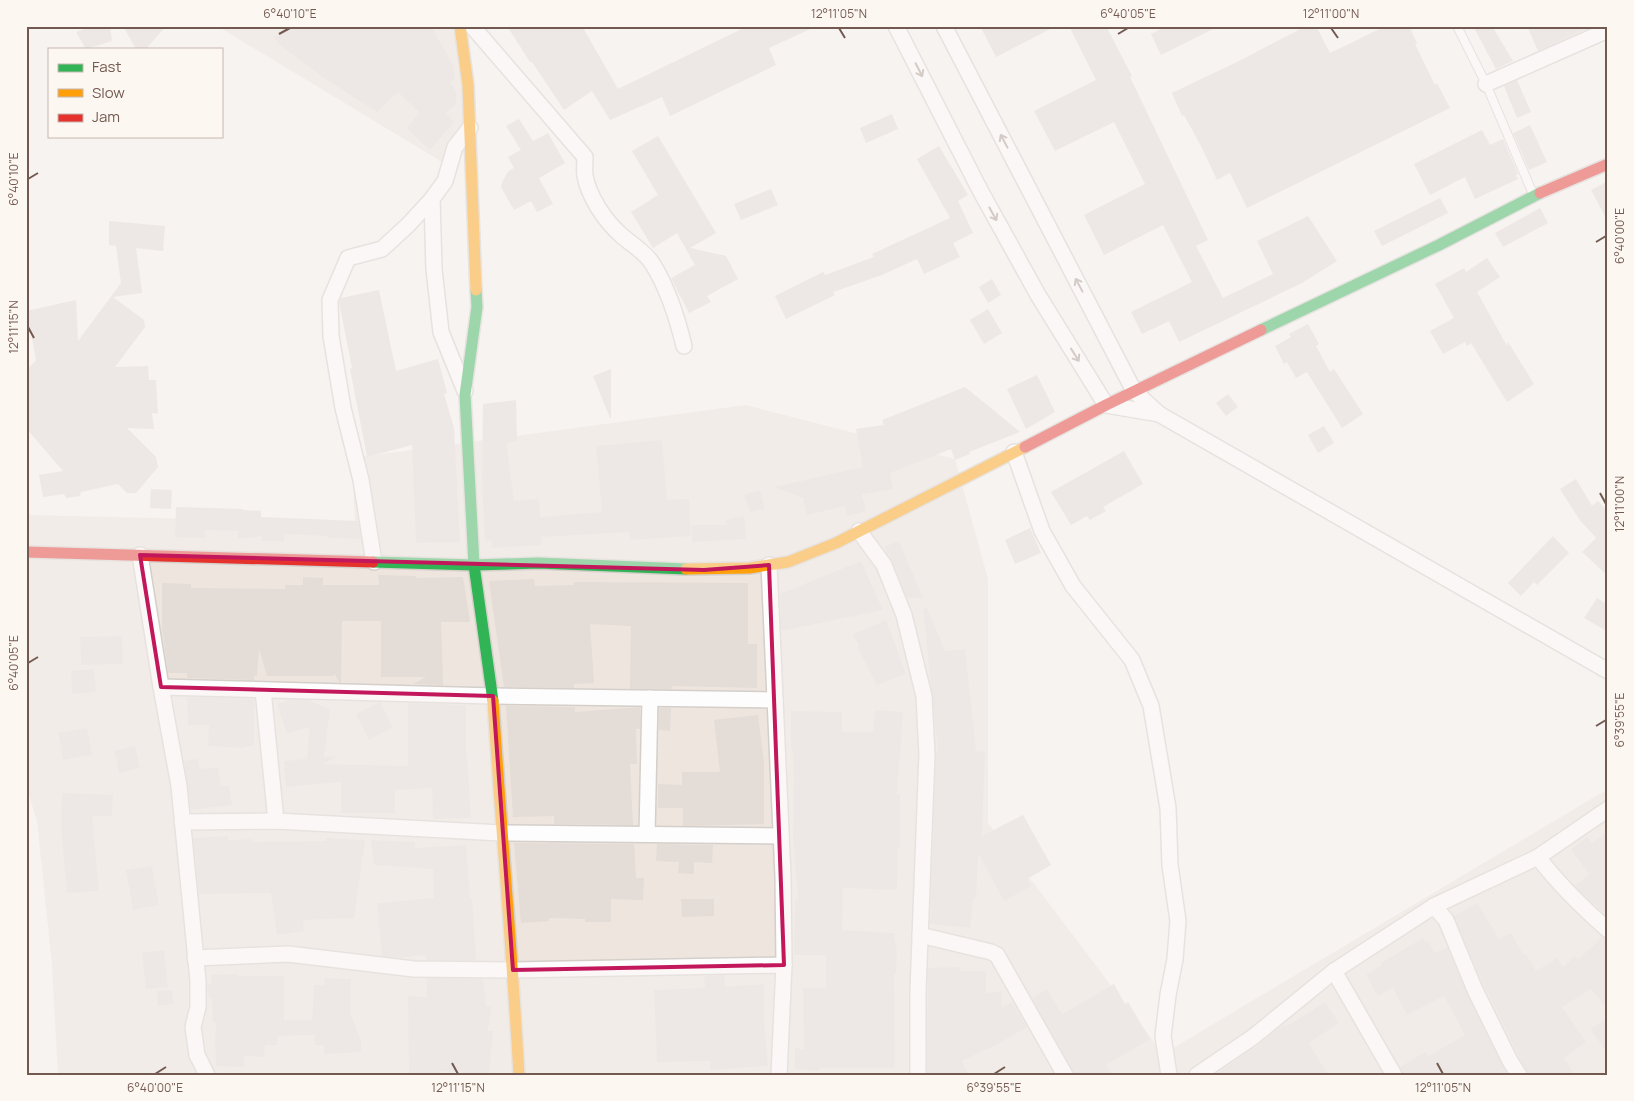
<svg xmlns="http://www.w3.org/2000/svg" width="1634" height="1101" viewBox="0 0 1634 1101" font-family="Manrope,sans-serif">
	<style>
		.residential { fill: #eee5de }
		.building { fill: #e3dcd7 }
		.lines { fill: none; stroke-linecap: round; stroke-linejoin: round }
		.lane-casing { stroke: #d4cfca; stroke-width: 10 }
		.street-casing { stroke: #d4cfca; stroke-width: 18 }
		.fast-casing { stroke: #d6d0cb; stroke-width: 14 }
		.slow-casing { stroke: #d6d0cb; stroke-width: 14 }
		.jam-casing { stroke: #d6d0cb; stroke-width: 14 }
		.lane { stroke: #fefdfd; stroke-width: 8 }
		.street { stroke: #fefdfd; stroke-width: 15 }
		.fast { stroke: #30b455; stroke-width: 11 }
		.slow { stroke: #ff9f0a; stroke-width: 11 }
		.jam { stroke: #e5322d; stroke-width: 11 }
		.oneway { stroke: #ab9b96 }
		.marked { fill: none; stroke: #c2185b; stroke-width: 4; stroke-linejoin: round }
		.ticks { fill: none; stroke: #735a51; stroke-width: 2 }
		.neatline { fill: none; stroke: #735a51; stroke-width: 2 }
		.ticks-label { font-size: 12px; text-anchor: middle; fill: #735a51 }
	</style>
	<rect width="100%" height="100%" fill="#f6f3f0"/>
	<g class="residential">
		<path d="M217,26H457L467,125L452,168Z"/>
		<path d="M746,405L955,459L988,579V823L1163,1054L1608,789V1075H58L52,965L37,821L26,786V515L245,520L355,526L352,458Z"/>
	</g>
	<g class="building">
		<path d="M93,26H110L112,41L86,49L76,32Z"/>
		<path d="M123,26H166L146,49H136Z"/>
		<path d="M289,26H431L452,63L455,79L450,82L456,92V104L446,113L454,122L430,150L406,128L420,113L398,92L377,112L327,80L280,45L274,37Z"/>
		<path d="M507,26H582L618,89L748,26H817L769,48L776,65L670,116L662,97L610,120L592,91L564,110L532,62H530Z"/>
		<path d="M980,26H1056L996,57Z"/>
		<path d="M1069,26H1106L1132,76L1130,77L1208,240L1196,246L1223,298L1273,274L1257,241L1308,216L1337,261L1302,283L1179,342L1169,321L1142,334L1131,312L1192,282L1163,225L1104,255L1084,215L1145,184L1114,122L1055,151L1034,111L1096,80Z"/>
		<path d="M1166,26H1219L1161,55L1151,34Z"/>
		<path d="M1306,26H1316L1330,53L1386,26H1409L1417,43L1415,44L1435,85L1437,83L1450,108L1247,208L1230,173L1217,180L1202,148L1184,115L1182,116L1172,93L1241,60Z"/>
		<path d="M1473,26H1492L1513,61L1496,69Z"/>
		<path d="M1527,26H1593L1538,51Z"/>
		<path d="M1517,80L1531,112L1517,118L1504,86Z"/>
		<path d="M892,114L898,129L866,143L860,128Z"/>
		<path d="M519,119L533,141L548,133L565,163L539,178L553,204L537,212L531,201L514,210L501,187L503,180L509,171L514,168L508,157L521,150L506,126Z"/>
		<path d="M1530,125L1547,162L1529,170L1513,133Z"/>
		<path d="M1482,130L1490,145L1503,139L1518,174L1516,175L1518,179L1475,199L1465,177L1430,195L1414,164Z"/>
		<path d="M658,136L716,233L690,248L726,256L738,279L707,296L711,302L689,313L671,278L695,265L677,233L653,248L631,212L658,195L632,151Z"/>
		<path d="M939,146L968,195L958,201L973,233L953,243L960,257L924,274L917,259L882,275L833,292L835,295L786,319L775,296L823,272L825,275L874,257L872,254L950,218L917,159Z"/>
		<path d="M1608,181V222L1591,190Z"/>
		<path d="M771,189L778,205L741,220L734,204Z"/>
		<path d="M1440,198L1448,213L1382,246L1374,231Z"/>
		<path d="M1540,208L1548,223L1503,247L1495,233Z"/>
		<path d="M109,221L165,226L163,251L136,248L142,293L113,297L144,320L145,327L115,367L148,366L149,380H156L158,414L152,413L154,429L127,428L156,457L158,467L136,493H127L118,484L81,492L80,496L66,498L64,494L43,497L39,475L63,471L26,428V371L36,360L31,333H26V311L76,300L78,341L121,283L116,246L109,245Z"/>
		<path d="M1487,258L1500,277L1477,292L1507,346L1508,342L1534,384L1507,402L1471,343L1467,346L1465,342L1443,354L1430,331L1454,318L1435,284L1464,268L1466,272Z"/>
		<path d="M992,279L1001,295L988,303L979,287Z"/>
		<path d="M379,290L396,371L438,359L447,393L444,394L454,428L460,542L416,543L412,445L367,457L350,369L352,368L339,302L341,298Z"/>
		<path d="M988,309L1002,333L984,344L970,320Z"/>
		<path d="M1308,324L1319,344L1316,346L1330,372L1334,369L1363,414L1342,428L1307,372L1296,378L1287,362L1284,364L1275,346L1291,337L1289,334Z"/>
		<path d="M611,369V418H610L593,376Z"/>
		<path d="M1037,375L1055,412L1026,429L1007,389Z"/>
		<path d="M965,387L1020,432L969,452L970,454L955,460L951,449L890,473L893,489L862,494L866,511L847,516L845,506L807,515L803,498L774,487L863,467L856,429L884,425L882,420Z"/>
		<path d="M1228,394L1238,407L1226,416L1216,403Z"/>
		<path d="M516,400L517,441L506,443L514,501L539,499L540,517L602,512L596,446L662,440L667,500L689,499L691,536L630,540L629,532L541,537L542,545L492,548L491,540L485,541L482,479L483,404Z"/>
		<path d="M1324,426L1334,443L1318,453L1308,435Z"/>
		<path d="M1124,451L1143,484L1103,507L1106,511L1090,520L1087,516L1071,525L1051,492Z"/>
		<path d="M1576,479L1592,506L1598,501L1608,512V576L1582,552L1596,538L1579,519L1560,489Z"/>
		<path d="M151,489L172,490L171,509L150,508Z"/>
		<path d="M760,490L765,509L750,512L744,495Z"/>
		<path d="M176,507L243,509V510L261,511V517L358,521L361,539L327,538V536L285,534L284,541H262V536L252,538H238V531L205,530V538L175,537Z"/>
		<path d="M744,516L747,539L692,542V525H726L725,520Z"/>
		<path d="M1030,528L1041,553L1015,564L1005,540Z"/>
		<path d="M1553,536L1569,553L1537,585L1534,582L1521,596L1508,583Z"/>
		<path d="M899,541L923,598H907L893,562L884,547Z"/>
		<path d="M861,561L883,610L781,631L780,594Z"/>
		<path d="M378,575L416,576V578L463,577L470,622H441L443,685L413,684L426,677H381V621H342L341,683L339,682L334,673V676H267L259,649L257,676H254V680L187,678V673H168L163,633L162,632V583L191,584V588L285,589V585H303V577L323,578V585H379Z"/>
		<path d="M534,579L535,586L574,585V582L748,583V644H757V688L672,686L671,689H630L631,626L590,624L594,683L574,684V688L504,687L489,581Z"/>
		<path d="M1597,598L1608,605V632L1584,618Z"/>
		<path d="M927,608L945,651L965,649L976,751L985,752L982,836L1023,815L1051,865L1027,879L1031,886L1004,901L978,853L976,899H973L970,928L930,924L936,751H938L923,609Z"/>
		<path d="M886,620L906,674L877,685L857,647L859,646L853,634Z"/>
		<path d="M122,636L123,664L81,665L80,637Z"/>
		<path d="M94,669L96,692L72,694L71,671Z"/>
		<path d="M187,697L254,699V745L243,748L208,746L209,725H188Z"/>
		<path d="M289,700H309L330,710L324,757L338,756L323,764L408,766V703L466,705V754H467L471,818L433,819L432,788L395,790V813H341V782L286,787L284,761L307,759L310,727L287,734L277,704Z"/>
		<path d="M380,702L393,727L369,740L356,714Z"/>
		<path d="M506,706L575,707V712L640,707V729H636L637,764H630L633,825L554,824V816L513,817Z"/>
		<path d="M659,708H671L670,731L659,730Z"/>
		<path d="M875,710L903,712L897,794H900V847H898L897,890L843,888L842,930L894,933L897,952L896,974H894L895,1068H819V1071L795,1069V1048L804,1050L803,988H826V955H794L795,900H798L793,837L794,779L793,750H791V711L842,712V732H873Z"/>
		<path d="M758,715L764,763V824L683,826V808H658V784L682,785V772H720L714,720Z"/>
		<path d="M87,728L92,755L63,760L58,733Z"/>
		<path d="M135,746L140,768L119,773L114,751Z"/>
		<path d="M198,759L200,769L218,767L221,786H229L232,805L191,810L184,761Z"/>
		<path d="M62,793L113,795L112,816H92L99,891L67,893L61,827Z"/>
		<path d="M1608,831V917L1575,886L1589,874L1571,849L1587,837L1592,843Z"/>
		<path d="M228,836V840L252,839V842L326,841V838L365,840L354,918L303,920L304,931L277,935L271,893L199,894L193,838Z"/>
		<path d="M371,840L415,842V848L466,845L470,899L472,898L476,960H426V955L397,958L382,956L377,903L434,898L433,869L374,865Z"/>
		<path d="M514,843L634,844L636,878H644L643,900L611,899V922H585V919L549,918V921L521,923Z"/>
		<path d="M657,844L713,845L712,863L694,862V874L678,873L679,862L656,861Z"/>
		<path d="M152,866L159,905L133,910L126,870Z"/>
		<path d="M681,899H714V916L682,917Z"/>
		<path d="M1477,903L1499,939L1511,933L1523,954L1525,953L1536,971L1557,958L1563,967L1575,956L1578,960L1602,937L1608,939V1009L1591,989L1562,1007L1586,1042L1564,1058L1575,1075H1528L1484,986L1454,916Z"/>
		<path d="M1423,938L1426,943L1428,941L1435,953L1447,947L1467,994L1508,1075H1403L1400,1067L1425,1052L1428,1056L1465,1035L1444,996L1407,1015L1393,988L1378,996L1366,975L1382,965L1381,963Z"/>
		<path d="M164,950L168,987L146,989L142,953Z"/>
		<path d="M960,967V971H986V993L1002,991L1001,1008L1012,1002L1027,1027L996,1045L962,1061L969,1075H927L928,968Z"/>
		<path d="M237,974V976H284V1020H312L314,985H324L325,978L351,979L350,1012L361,1041V1052L324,1054V1045H315V1035L277,1036V1045H265L264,1057L244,1056V1067L216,1066L215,1042L216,1023H213L212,998L209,999L207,984L212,983L211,975Z"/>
		<path d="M724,975L725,987L764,984V1019L768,1066L710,1070V1061L657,1062L654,990L705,988L704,976Z"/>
		<path d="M427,978L483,979L486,1006H492L488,1031H493L489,1075L440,1071V1073H409L408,996L427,997Z"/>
		<path d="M1114,984L1125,1004L1128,1002L1150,1039L1106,1065L1112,1075H1074L1032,998L1047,989L1062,1014Z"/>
		<path d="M172,990L174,1004L158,1006L157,991Z"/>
		<path d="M1325,1002L1339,1023L1309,1043L1328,1075H1214L1258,1045L1275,1031L1286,1024L1287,1026Z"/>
		<path d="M1608,1017V1054L1590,1029Z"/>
	</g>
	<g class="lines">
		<g class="lane-casing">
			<path id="lane" d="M1457,26L1486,84L1533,194"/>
		</g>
		<g class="street-casing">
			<g id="street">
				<path d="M472,26L585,157C585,163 584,171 585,176C589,197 605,221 621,235C632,245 644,251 652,263C668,288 677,317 684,346"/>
				<path d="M896,26L981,192L1038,295L1106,405L1159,414"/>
				<path d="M944,26L1134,391L1159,414L1608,671"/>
				<path d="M1486,84L1608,30"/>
				<path d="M432,199L434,269L441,332L465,391"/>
				<path d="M1014,452L1042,531L1073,586L1132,660L1151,706L1168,808L1170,865L1178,921L1175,959L1168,995L1163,1036L1169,1075"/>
				<path d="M859,531L884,565L904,615L924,696L927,754L918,991V1075"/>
				<path d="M140,555L161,687L179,786L198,981V1007L193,1027L197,1055L207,1075"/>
				<path d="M374,562L361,480L343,408L331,336L330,300L348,258L382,249L408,225L432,199L445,181L455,147L470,128"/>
				<path d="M769,565L783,876L784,965L779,1075"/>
				<path d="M161,687L493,696L775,700"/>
				<path d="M263,690L276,821"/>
				<path d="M182,822L276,821L501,833L781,836"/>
				<path d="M647,834L650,698"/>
				<path d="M1538,857C1558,884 1582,907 1608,930"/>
				<path d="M1434,906L1446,920L1475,990L1510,1061L1519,1075"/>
				<path d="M920,935L991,952L997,955L1065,1075"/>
				<path d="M195,958L288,954L414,969L513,970L784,965"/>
				<path d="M1334,971L1394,1075"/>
				<path d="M1197,1075L1253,1037L1334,971L1434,906L1538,857L1608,809"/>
			</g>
		</g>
		<g class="fast-casing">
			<g id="fast">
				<path d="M476,290L477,307L465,395L474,565L493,701"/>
				<path d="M1261,330L1439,245L1540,193"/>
				<path d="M373,562L474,565L538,563L686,569"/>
			</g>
		</g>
		<g class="slow-casing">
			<g id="slow">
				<path d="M460,26L468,85L476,290"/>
				<path d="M686,569L749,568L788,562L836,543L1025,447"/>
				<path d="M493,701C501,826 512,950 519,1075"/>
			</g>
		</g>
		<g class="jam-casing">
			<g id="jam">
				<path d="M1540,193L1608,164"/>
				<path d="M1025,447L1106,405L1261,330"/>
				<path d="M26,552L373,562"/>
			</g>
		</g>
		<use href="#lane" class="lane"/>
		<use href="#street" class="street"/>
		<use href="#fast" class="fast"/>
		<use href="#slow" class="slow"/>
		<use href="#jam" class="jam"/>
	</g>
	<defs><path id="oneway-shaft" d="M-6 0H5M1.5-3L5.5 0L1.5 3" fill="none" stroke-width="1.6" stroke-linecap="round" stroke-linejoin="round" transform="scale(1.25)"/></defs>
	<g class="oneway">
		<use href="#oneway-shaft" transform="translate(919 70) rotate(63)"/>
		<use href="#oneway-shaft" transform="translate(1004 141) rotate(-118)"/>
		<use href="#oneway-shaft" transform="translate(993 214) rotate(61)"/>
		<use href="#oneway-shaft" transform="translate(1079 285) rotate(-118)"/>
		<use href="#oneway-shaft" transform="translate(1075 355) rotate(58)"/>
	</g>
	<path d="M0 0H1634V1101H0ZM140,555L704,570L769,565L784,965L513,970L493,696L161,687Z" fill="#f6f3f0" fill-opacity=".55" fill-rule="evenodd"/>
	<path class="marked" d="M140,555L704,570L769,565L784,965L513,970L493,696L161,687Z"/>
	<path class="ticks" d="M839,28L845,38M1331,28L1338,38M279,34L290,28M1118,34L1128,28M28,179L38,173M1596,242L1606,236M28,327L34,338M1600,493L1606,504M28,663L38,657M1596,726L1606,720M452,1063L458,1074M1437,1063L1443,1074M155,1074L166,1067M994,1074L1005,1067"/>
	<rect width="1634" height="1101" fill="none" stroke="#fdf7f2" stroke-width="55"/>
	<rect x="48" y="48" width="175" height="90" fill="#fdf7f2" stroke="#c6b8b2"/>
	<rect x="58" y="64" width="25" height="8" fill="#30b455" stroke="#c6b8b2"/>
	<text x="92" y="72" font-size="15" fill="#735a51">Fast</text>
	<rect x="58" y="89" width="25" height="8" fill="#ff9f0a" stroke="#c6b8b2"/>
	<text x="92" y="98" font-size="15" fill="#735a51">Slow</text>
	<rect x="58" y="114" width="25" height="8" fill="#e5322d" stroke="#c6b8b2"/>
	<text x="92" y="122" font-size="15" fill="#735a51">Jam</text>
	<rect x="28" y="28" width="1578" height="1046" class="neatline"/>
	<g class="ticks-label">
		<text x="290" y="18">6°40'10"E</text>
		<text x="839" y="18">12°11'05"N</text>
		<text x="1128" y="18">6°40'05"E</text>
		<text x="1331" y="18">12°11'00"N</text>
		<text transform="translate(14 179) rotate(-90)" y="4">6°40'10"E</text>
		<text transform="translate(1620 236) rotate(-90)" y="4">6°40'00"E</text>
		<text transform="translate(14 327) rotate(-90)" y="4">12°11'15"N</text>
		<text transform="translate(1620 504) rotate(-90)" y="4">12°11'00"N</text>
		<text transform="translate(14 663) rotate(-90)" y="4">6°40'05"E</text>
		<text transform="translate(1620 720) rotate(-90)" y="4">6°39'55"E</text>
		<text x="155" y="1092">6°40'00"E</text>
		<text x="458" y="1092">12°11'15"N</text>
		<text x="994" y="1092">6°39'55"E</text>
		<text x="1443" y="1092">12°11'05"N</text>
	</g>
</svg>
